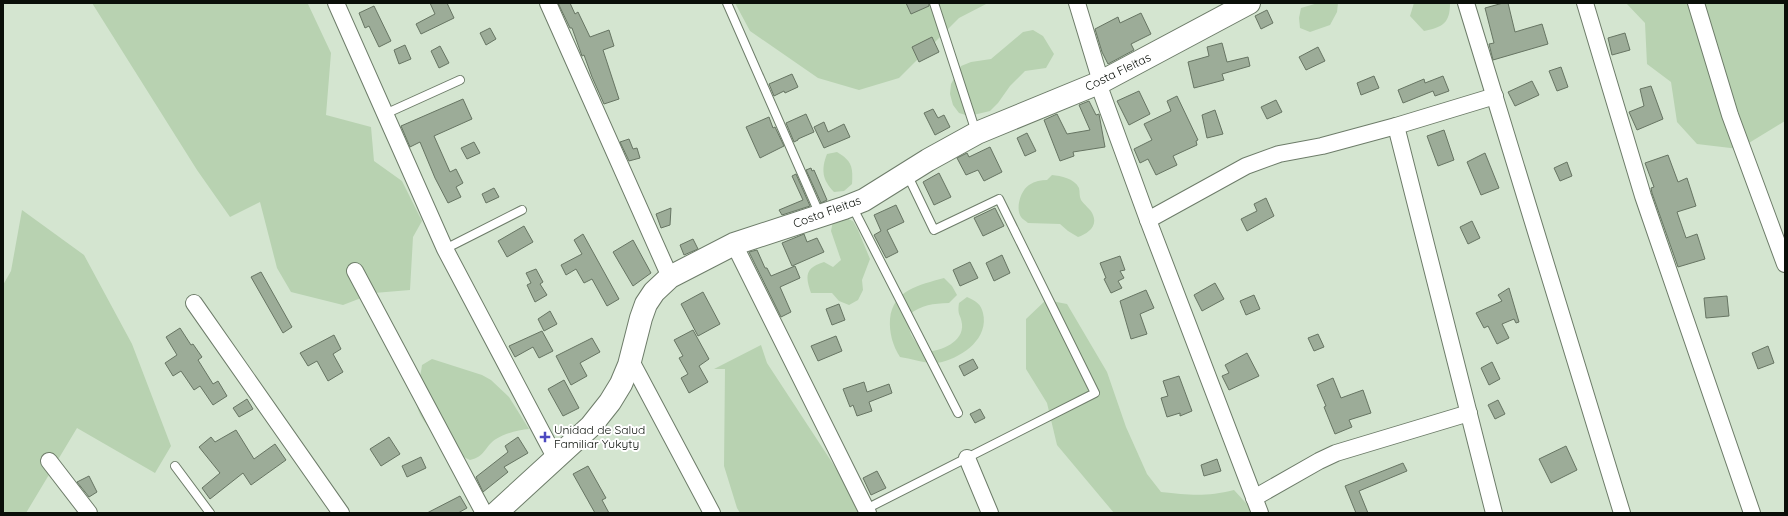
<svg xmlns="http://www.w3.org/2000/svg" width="1788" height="516" viewBox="0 0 1788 516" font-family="Quicksand,sans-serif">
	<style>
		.green { fill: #b8d2b1 }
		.building { fill: #9cac98; stroke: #677563 }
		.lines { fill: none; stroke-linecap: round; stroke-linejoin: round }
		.service-casing { stroke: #6d7c69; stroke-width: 10 }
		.minor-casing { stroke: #6d7c69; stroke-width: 18 }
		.secondary-casing { stroke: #6d7c69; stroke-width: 24 }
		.service { stroke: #fff; stroke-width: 8 }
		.minor { stroke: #fff; stroke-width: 16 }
		.secondary { stroke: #fff; stroke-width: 22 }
		.poi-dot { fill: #4c49c0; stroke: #fff; stroke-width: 1.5 }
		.labels { text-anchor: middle; stroke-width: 4; stroke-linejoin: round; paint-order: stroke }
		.street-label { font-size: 12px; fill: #0a0f09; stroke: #fff }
		.poi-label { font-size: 12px; fill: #0a0f09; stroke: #fff; text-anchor: start }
	</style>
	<rect width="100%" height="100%" fill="#d4e5d0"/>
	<g class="green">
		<path d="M92,3L308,4L331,53L326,115L371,127L374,161L402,181L422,221L413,237L410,290L374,293L343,305L291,292L277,268L260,202L230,217L197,170Z"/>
		<path d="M735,3H988L959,18L899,78L859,90L818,78L750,31Z"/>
		<path d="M1318,3H1338L1337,12L1330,25L1310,32L1300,28L1299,18L1301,8Z"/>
		<path d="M1414,3H1450C1450,23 1443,27 1424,31L1410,16Z"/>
		<path d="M1626,3H1785V121L1739,149L1697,144L1677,122L1671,82L1647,64L1645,23Z"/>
		<path d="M1033,30L1043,36L1054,54L1046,68L1025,71L1010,86L998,103L990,111L969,116L959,113L953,105L950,94L951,84L961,66L971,62L991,59L1023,32Z"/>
		<path d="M837,152C852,161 853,167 852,184L844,191L834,192C822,180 821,169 827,154Z"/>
		<path d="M1052,175C1061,176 1074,178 1079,188C1080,192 1079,196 1081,200C1084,205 1091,209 1093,215C1098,227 1087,234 1078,237L1068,231L1060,224L1028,223C1026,221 1022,219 1021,217C1015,208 1021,190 1029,185C1035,181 1041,180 1047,180Z"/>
		<path d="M22,210L84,255L132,344L171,446L155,473L77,428L26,513H3V285L11,271Z"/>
		<path d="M843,217L853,221L858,230L870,259L862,280L863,290L858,300L849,305L839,301L832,293H811C805,276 805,268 824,262L833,267L841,260L831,231L833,221Z"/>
		<path d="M944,278L952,286L957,295L949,303C933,304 922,304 909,315C907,333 913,340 926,352C941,351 964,342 962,324C961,314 957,316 959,303L967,297C976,301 981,304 983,313C989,338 964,356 942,362C929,365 913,359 900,357C893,346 889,333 890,319C893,290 919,285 944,278Z"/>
		<path d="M1046,300L1067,304L1107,372L1126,427L1147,474L1161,492C1189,495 1206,497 1234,490L1255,513H1114L1057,445L1047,403L1026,369V319Z"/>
		<path d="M761,345L767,363L837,470L861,513H740L737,508L724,466L725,369H714Z"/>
		<path d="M432,359L482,375L491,380L509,397L529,429C519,430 505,433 496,439C485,446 485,457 470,460C449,450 420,426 416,402C415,390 421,376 422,365Z"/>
	</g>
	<g class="building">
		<path d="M430,3H447L454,18L421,34L416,24L435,14Z"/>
		<path d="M558,3H570L575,14L578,12L590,37L609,30L614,46L603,50L619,99L604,104L592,77L584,55L582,56L572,28H570Z"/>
		<path d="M906,3H929V6L911,14Z"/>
		<path d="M1503,3H1508L1515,32L1542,24L1548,44L1493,60L1489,44L1494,43L1485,8Z"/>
		<path d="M374,6L391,41L379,47L369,26L365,28L359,13Z"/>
		<path d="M1267,10L1273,23L1261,29L1255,16Z"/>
		<path d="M1141,13L1151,34L1131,44L1134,50L1108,64L1102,52L1095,29L1118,17L1120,23Z"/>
		<path d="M490,28L496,39L486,45L480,33Z"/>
		<path d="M1625,33L1630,50L1612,55L1608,38Z"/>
		<path d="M932,37L939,52L919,62L912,47Z"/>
		<path d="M1222,43L1227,62L1248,57L1250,66L1222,74L1224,80L1194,88L1188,62L1209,56L1207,47Z"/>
		<path d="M405,45L411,59L399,64L394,50Z"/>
		<path d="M440,46L449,63L439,68L431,51Z"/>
		<path d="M1318,47L1325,61L1306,70L1299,57Z"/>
		<path d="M1561,67L1568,87L1557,91L1549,71Z"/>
		<path d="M792,74L798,87L785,93L784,91L774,96L769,84Z"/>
		<path d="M1374,76L1379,88L1361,95L1357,83Z"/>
		<path d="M1443,76L1449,91L1435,96L1433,91L1403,103L1398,90L1424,79L1425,83Z"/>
		<path d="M1532,81L1539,95L1515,106L1508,92Z"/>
		<path d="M1651,86L1663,119L1637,130L1629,112L1644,106L1640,89Z"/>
		<path d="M1139,91L1150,114L1129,125L1117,101Z"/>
		<path d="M1177,96L1198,140L1196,141L1197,145L1173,156L1177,165L1156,175L1148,159L1140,163L1134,149L1152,140L1144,124L1171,111L1167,101Z"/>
		<path d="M463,99L472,119L434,136L450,172L456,169L463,183L456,187L461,197L448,203L435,178L420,142L410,147L401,126Z"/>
		<path d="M1276,100L1282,112L1267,119L1261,107Z"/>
		<path d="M1089,101L1096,115L1099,114L1105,147L1073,152L1074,156L1060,161L1044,120L1057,114L1067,134L1090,130L1079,105Z"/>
		<path d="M933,109L938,118L944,115L950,127L935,135L924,113Z"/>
		<path d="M1215,110L1223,134L1207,138L1202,115Z"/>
		<path d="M806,114L814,132L798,139V140L794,142L786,123Z"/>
		<path d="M769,117L773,128L775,127L784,146L760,158L746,127Z"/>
		<path d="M824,122L828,132L844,124L850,137L824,148L814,127Z"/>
		<path d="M1444,130L1454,160L1438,166L1427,136Z"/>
		<path d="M1027,133L1036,151L1025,156L1017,138Z"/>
		<path d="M629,139L633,149L637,148L640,158L629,161L620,142Z"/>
		<path d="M474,142L480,153L467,159L461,148Z"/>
		<path d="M990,147L1002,172L984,181L978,170L966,175L957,158L967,153L969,157Z"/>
		<path d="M1485,153L1499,188L1481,195L1467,162Z"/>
		<path d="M1668,155L1678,182L1687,178L1696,206L1677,212L1686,238L1697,234L1705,259L1678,267L1652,193L1651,188L1654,187L1645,163Z"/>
		<path d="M1567,162L1572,176L1560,181L1554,168Z"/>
		<path d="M811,168L812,171L814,170L827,200L821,203L806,170Z"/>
		<path d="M939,173L951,197L934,205L923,182Z"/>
		<path d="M796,174L810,206L782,215L779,210L803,200L792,176Z"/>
		<path d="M494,188L499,197L486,203L482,194Z"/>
		<path d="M1266,198L1274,216L1247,231L1241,219L1257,211L1254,204Z"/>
		<path d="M896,205L904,222L887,230L898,252L886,258L874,235L881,231L874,215Z"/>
		<path d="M671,208L670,225L661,228L656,214Z"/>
		<path d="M995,208L1004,226L983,236L974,218Z"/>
		<path d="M1472,221L1480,238L1468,244L1460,227Z"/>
		<path d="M524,226L533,242L507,257L498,241Z"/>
		<path d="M583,234L619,299L607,306L592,279L584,283L576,269L566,275L561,265L582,254L574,240Z"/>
		<path d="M804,234L807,242L817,238L824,252L792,266L782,243Z"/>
		<path d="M693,239L698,249L684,255L680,245Z"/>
		<path d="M633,240L651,273L633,286L613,252Z"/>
		<path d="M757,250L765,268H767L771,276L795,266L800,278L780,287L791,312L781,317L749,252Z"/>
		<path d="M1002,255L1010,273L994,281L986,263Z"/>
		<path d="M1120,256L1125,270L1120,271L1124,278L1118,281L1122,288L1111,293L1104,279L1106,278L1100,263Z"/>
		<path d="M970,262L978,278L960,286L953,270Z"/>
		<path d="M536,269L543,282L540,284L547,295L535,302L527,285L531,283L526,273Z"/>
		<path d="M261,272L292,327L283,333L251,277Z"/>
		<path d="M1215,283L1224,299L1202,311L1194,295Z"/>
		<path d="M1509,288L1519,322L1516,323L1514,319L1502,324L1509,338L1497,344L1488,326L1484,328L1476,313L1502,301L1498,295Z"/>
		<path d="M1146,290L1154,308L1140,314L1147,334L1131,339L1120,301Z"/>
		<path d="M703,292L720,324L698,336L681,304Z"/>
		<path d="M1254,295L1260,309L1246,315L1240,301Z"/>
		<path d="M1727,296L1729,316L1706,318L1704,298Z"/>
		<path d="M839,304L845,320L832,325L826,309Z"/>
		<path d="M550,311L557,324L544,331L538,319Z"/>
		<path d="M180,328L191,345L193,344L202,357L198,360L213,384L218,381L227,396L213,405L200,386L194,390L181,371L173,376L165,363L177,355L166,337Z"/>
		<path d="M693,330L709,359L699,366L708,382L689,393L681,378L688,374L679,358L683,356L674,340Z"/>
		<path d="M542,331L553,351L539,358L533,347L515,357L509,346Z"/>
		<path d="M1318,334L1324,347L1314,351L1308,338Z"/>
		<path d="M334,335L341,349L333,354L343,372L328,381L317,361L308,366L300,353Z"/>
		<path d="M836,336L842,351L818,361L811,346Z"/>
		<path d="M592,338L600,352L580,363L587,376L571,385L556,356Z"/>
		<path d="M1768,346L1774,363L1758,369L1752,353Z"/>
		<path d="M1247,353L1259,376L1229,390L1222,376L1229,373L1225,365Z"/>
		<path d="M973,359L978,368L964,376L959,366Z"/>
		<path d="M1492,362L1500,379L1489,385L1481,368Z"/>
		<path d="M1179,376L1192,411L1180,416V413L1167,417L1161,398L1168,396L1163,381Z"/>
		<path d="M1333,378L1341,398L1363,390L1371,413L1349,420L1352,427L1335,434L1324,407L1326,406L1317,385Z"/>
		<path d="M564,380L579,408L563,416L548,389Z"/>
		<path d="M864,382L867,392L889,384L892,393L869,402L872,411L857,416L853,405L850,407L843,389Z"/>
		<path d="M247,399L253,409L239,417L233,408Z"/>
		<path d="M1498,400L1505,414L1495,419L1488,405Z"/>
		<path d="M980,409L985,418L975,423L970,414Z"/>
		<path d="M236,430L254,459L275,444L286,460L251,485L243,473L210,499L202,488L220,473L199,447L211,437L215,442Z"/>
		<path d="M389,437L400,454L381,466L370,449Z"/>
		<path d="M518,437L528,453L504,467L508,472L483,492L476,477L508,452L505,446Z"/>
		<path d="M1566,446L1577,470L1551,483L1539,459Z"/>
		<path d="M421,457L426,468L407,477L402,466Z"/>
		<path d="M1217,459L1221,471L1204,476L1201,465Z"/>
		<path d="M1403,463L1407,471L1359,491L1368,513H1356L1345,486Z"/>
		<path d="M588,466L606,498L602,500L609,513H595L573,474Z"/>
		<path d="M877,471L886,488L871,495L863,478Z"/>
		<path d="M89,476L97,492L89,497L77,482Z"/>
		<path d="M460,496L467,508L458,513H427Z"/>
	</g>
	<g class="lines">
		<g class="service-casing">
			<g id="service">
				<path d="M727,3L820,215"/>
				<path d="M934,3L976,132"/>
				<path d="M385,114L460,80"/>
				<path d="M852,206L958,413"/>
				<path d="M445,249L522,210"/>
				<path d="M175,466L210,513"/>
				<path d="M866,509L1095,393L999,199L934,230L907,174"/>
			</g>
		</g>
		<g class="minor-casing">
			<g id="minor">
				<path d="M336,3L445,249L556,459"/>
				<path d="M548,3L670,277"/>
				<path d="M1077,3L1101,82"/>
				<path d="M1466,3L1622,513"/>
				<path d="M1585,3L1643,196L1752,513"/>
				<path d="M1696,3L1730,115L1785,264"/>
				<path d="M1098,83L1148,220L1260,513"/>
				<path d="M1396,126L1494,513"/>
				<path d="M1148,220L1246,166L1279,154L1322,146L1396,126L1495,96"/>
				<path d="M734,244L868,513"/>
				<path d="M355,271L484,513"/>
				<path d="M194,303L341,513"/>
				<path d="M630,359L712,513"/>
				<path d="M967,458L990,513"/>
				<path d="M49,461L89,513"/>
				<path d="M1254,498L1319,461L1336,453L1469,413"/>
			</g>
		</g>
		<g class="secondary-casing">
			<path id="secondary" d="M496,513L591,426L610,402L621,384L629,365L641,318L646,304L654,292L670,277L734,244L844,208L864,200L928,160L977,133L1101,82L1249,3"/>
		</g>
		<use href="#service" class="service"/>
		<use href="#minor" class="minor"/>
		<use href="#secondary" class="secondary"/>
	</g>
	<path class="poi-dot" d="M543 431h4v4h4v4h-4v4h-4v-4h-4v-4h4z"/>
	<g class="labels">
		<g class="street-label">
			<text transform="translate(1118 72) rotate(-26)" y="4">Costa Fleitas</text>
			<text transform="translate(827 212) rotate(-20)" y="4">Costa Fleitas</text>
		</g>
		<g class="poi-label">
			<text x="554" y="434">Unidad de Salud<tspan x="554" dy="14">Familiar Yukyty</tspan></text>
		</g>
	</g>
	<rect width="1788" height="516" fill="none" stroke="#0a0f09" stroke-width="8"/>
</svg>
